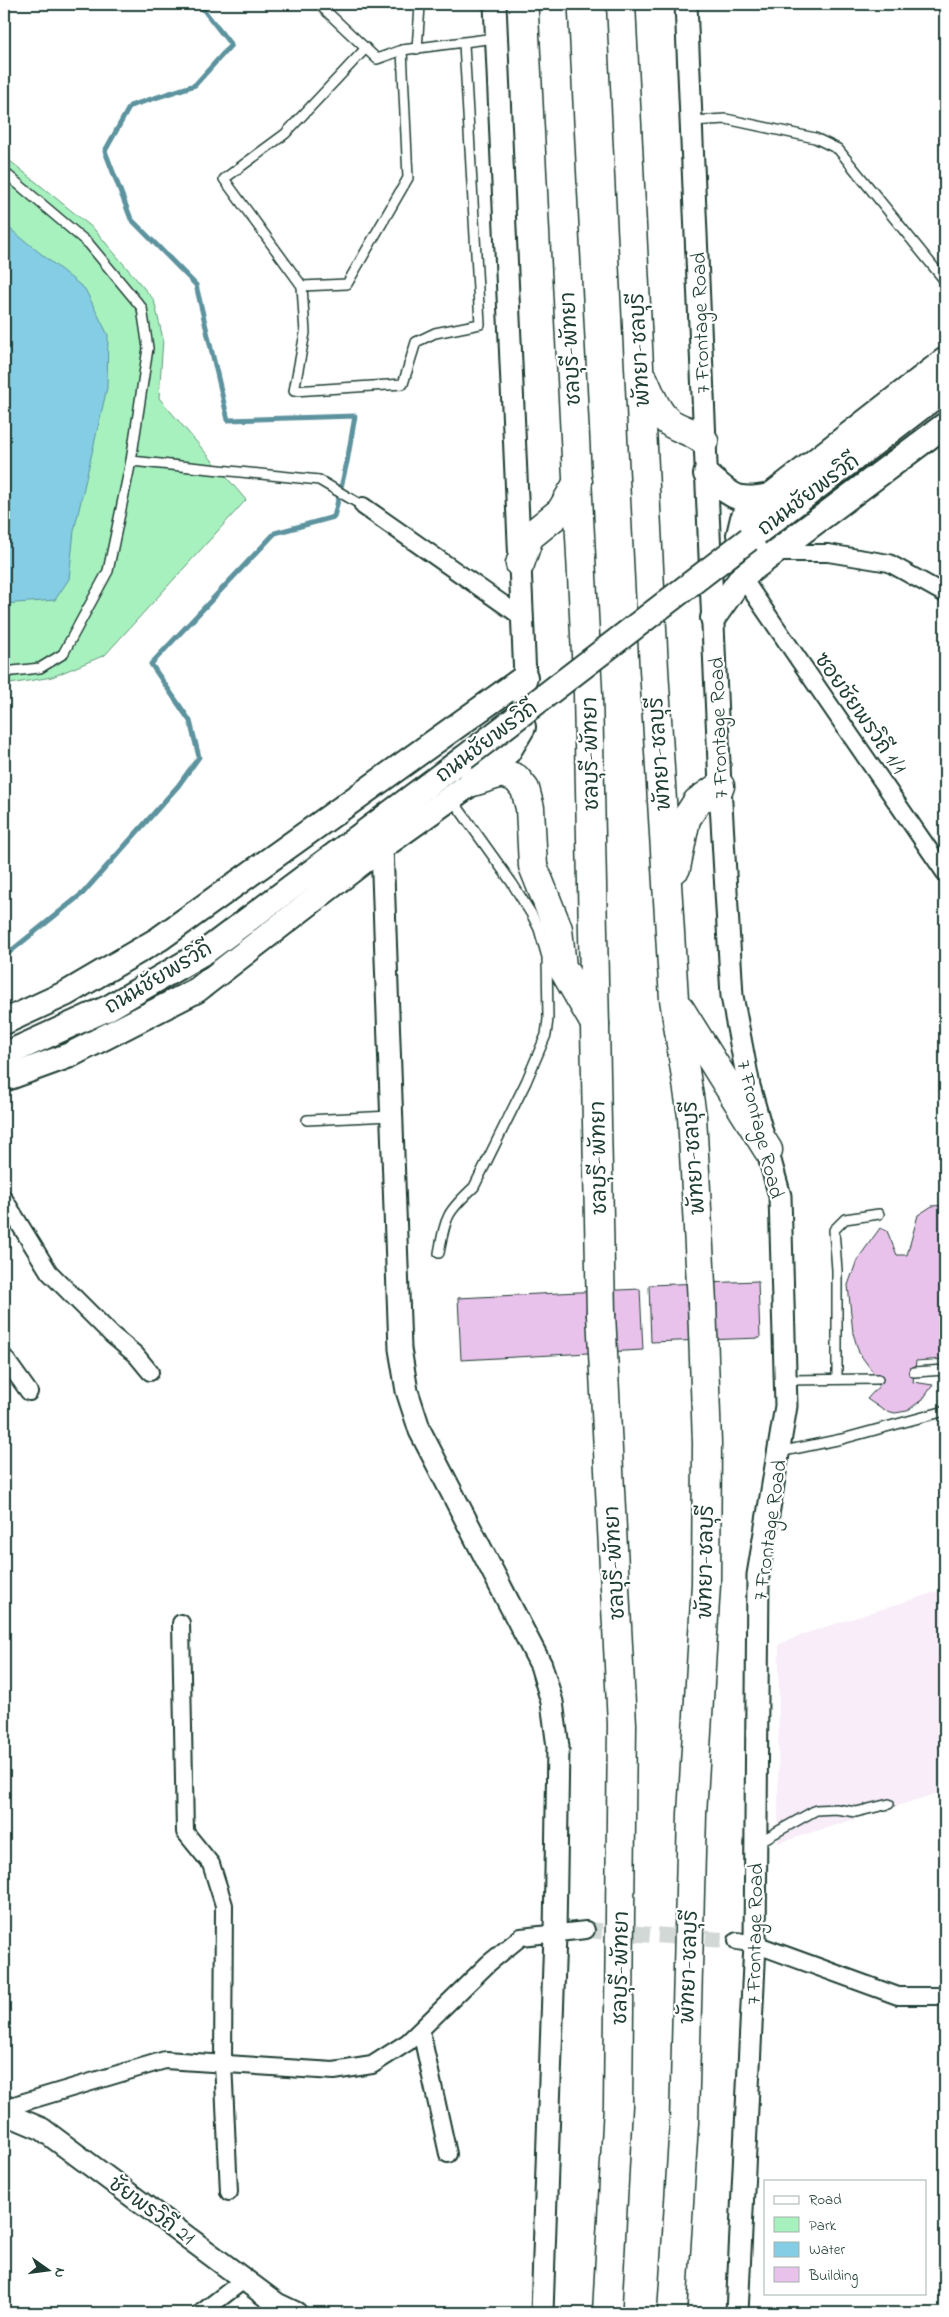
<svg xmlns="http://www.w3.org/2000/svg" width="949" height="2317" viewBox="0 0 949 2317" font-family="'Indie Flower','Playpen Sans Thai',sans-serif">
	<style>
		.built { fill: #f8edf9 }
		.green { fill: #a7f1bf; stroke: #63977a }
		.water { fill: #84cde4; stroke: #5c939e }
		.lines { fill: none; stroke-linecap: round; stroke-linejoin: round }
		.stream { stroke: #5c939e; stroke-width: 5 }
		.building { fill: #e9c2eb; stroke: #1f3d34 }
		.minor-tunnel { stroke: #d2d8d6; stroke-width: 16; stroke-dasharray: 16 8; stroke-linecap: butt }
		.service-casing { stroke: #1f3d34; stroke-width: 12 }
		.minor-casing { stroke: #1f3d34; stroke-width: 20 }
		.tertiary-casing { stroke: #1f3d34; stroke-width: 25 }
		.secondary-casing { stroke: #1f3d34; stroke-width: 28 }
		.trunk-casing { stroke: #1f3d34; stroke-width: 31 }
		.motorway-casing { stroke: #1f3d34; stroke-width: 31 }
		.service { stroke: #fff; stroke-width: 9 }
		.minor { stroke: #fff; stroke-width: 16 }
		.tertiary { stroke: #fff; stroke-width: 21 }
		.secondary { stroke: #fff; stroke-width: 24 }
		.trunk { stroke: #fff; stroke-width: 28 }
		.motorway { stroke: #fff; stroke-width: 28 }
		.secondary-bridge-casing { stroke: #1f3d34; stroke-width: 28; stroke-linecap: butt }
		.secondary-bridge { stroke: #fff; stroke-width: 24 }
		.labels { text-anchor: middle; stroke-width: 4.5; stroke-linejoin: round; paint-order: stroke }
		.street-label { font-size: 21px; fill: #1f3d34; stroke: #fff }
	</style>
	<rect width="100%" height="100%" fill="#fff"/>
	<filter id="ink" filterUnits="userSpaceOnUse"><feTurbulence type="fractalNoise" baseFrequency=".02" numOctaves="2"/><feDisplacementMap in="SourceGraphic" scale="10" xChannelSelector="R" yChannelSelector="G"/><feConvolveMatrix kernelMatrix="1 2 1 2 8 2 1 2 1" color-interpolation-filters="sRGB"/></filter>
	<g filter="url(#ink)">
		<path class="built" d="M945,1589V1791L778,1843L779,1644L807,1633Z"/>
		<path class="green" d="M4,156L94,229L154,300L163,339L159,398L246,500L105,655L52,677L4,685Z"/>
		<path class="water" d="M4,224L85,289L108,335L107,388L74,531L69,579L55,600L4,604Z"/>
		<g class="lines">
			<path class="stream" d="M4,955H6L83,893L178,786L199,757L190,721L151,664L275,533L334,517L347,462L355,416L228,420L196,285L131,219L105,151L130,106L195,85L231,45L199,4"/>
		</g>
		<g class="building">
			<path d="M945,1205V1359L916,1361L913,1382L933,1385L923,1399L907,1411L895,1413L883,1410L867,1399L879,1386L878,1379L859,1353L853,1333L848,1285L857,1260L880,1228L887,1231L897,1255H907L918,1215L932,1206Z"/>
			<path d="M758,1281L760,1338L651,1342L649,1285Z"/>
			<path d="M640,1289L643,1350L461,1360L458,1298Z"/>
		</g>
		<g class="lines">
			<path class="minor-tunnel" d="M586,1930L737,1941"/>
			<g class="service-casing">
				<g id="service">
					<path d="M324,9L377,59L402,50L495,38"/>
					<path d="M366,48L285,134L224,179L302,286L305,333L294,391L403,384L416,342L435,333L480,324L464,44"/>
					<path d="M417,49L420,6L417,4"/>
					<path d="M692,121L726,119L815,138L838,149L945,281"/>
					<path d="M4,172L89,244L142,308L148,348L131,461L108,571L63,654L40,668L4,672"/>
					<path d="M302,286L347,284L408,178L402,50"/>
					<path d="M131,461L319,480L363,506"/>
					<path d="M307,1120L391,1116"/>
					<path d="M439,1253C446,1216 446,1213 474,1187L526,1082L546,1035L548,1019L547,957L539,929L532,915L512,883L452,799"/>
					<path d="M914,1372L945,1370"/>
					<path d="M837,1378V1270L834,1230L845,1219L879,1214"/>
					<path d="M786,1380L878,1379"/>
					<path d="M779,1452L842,1439L945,1411"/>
					<path d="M757,1843L816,1810L836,1809L856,1812L889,1804"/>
				</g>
			</g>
			<g class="minor-casing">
				<g id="minor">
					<path d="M363,506L523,618"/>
					<path d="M774,553H828L889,563L945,594"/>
					<path d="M742,577L945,873"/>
					<path d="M4,1199L49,1272L112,1335L136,1355L150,1372"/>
					<path d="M4,1357L29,1392"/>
					<path d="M181,1623L185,1832L211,1864L224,1905L223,2062L229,2192"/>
					<path d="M737,1941L755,1944L898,1996H945"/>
					<path d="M421,2031L448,2154"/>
					<path d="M4,2108L165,2060L334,2071L372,2065L408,2042L489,1963L521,1937L586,1930"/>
					<path d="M201,2313L245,2279"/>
				</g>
			</g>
			<g class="tertiary-casing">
				<g id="tertiary">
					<path d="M495,4L525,677L523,724"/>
					<path d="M686,4L720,786L732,996L749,1086L780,1196L786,1406L758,1575L755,1944L737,2313"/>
					<path d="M382,847L400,1349L407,1391L420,1431L541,1665L552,1702L558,1747L555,1934L542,2313"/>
					<path d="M4,2113L42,2129L277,2304L296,2313"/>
				</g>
			</g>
			<g class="secondary-casing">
				<g id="secondary">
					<path d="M706,474C733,496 734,503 770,496L945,360"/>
					<path d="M749,539L945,389"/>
					<path d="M754,549L749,547L739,535L743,518L769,498"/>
					<path d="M713,618L742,577L945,425"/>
					<path d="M4,1022L67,993L159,939L525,677"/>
					<path d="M4,1055L108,1008L206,951L464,758"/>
					<path d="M4,1079L70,1055L197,990L382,847L473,782L508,752L523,727"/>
				</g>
			</g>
			<g class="trunk-casing">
				<g id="trunk">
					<path d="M553,4L588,694L601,1314"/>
					<path d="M621,4L654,669L674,999L692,1116L702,1303"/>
					<path d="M644,380C651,395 657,415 672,424C684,431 693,431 704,441"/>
					<path d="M520,564L529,537L561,511L578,482"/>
					<path d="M473,782L502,773L516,778L525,789L530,808L533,866L558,929L562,967L595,1024"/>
					<path d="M676,868L686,819L697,802L720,786"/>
					<path d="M680,1009L768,1150"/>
				</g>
			</g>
			<g class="motorway-casing">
				<g id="motorway">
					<path d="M601,1314L622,1724L618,2105L607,2313"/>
					<path d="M672,2313L684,2123L692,1814L706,1584L707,1443L702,1303"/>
				</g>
			</g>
			<use href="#service" class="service"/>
			<use href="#minor" class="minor"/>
			<use href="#tertiary" class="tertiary"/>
			<use href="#secondary" class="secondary"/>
			<use href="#trunk" class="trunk"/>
			<use href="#motorway" class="motorway"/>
			<g class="secondary-bridge-casing">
				<path id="secondary-bridge" d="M464,758L749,539"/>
			</g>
			<use href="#secondary-bridge" class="secondary-bridge"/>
		</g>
	</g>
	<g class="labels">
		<g class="street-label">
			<text transform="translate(700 323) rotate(-92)" y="7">7 Frontage Road</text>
			<text transform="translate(570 349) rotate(-93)" y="7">ชลบุรี-พัทยา</text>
			<text transform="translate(639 350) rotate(-93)" y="7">พัทยา-ชลบุรี</text>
			<text transform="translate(808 494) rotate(-37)" y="7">ถนนชัยพรวิถี</text>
			<text transform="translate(861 713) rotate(55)" y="7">ซอยชัยพรวิถี 1/1</text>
			<text transform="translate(718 728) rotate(-92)" y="7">7 Frontage Road</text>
			<text transform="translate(486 741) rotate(-37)" y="7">ถนนชัยพรวิถี</text>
			<text transform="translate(590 754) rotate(-91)" y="7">ชลบุรี-พัทยา</text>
			<text transform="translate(659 754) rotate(-94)" y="7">พัทยา-ชลบุรี</text>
			<text transform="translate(158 977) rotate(-31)" y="7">ถนนชัยพรวิถี</text>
			<text transform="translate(761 1129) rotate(76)" y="7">7 Frontage Road</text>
			<text transform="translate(598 1158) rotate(-91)" y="7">ชลบุรี-พัทยา</text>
			<text transform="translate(693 1158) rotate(-94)" y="7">พัทยา-ชลบุรี</text>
			<text transform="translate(769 1530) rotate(-82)" y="7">7 Frontage Road</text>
			<text transform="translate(705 1562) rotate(-89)" y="7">พัทยา-ชลบุรี</text>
			<text transform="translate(614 1563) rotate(-93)" y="7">ชลบุรี-พัทยา</text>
			<text transform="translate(754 1934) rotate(-89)" y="7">7 Frontage Road</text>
			<text transform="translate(688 1967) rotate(-88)" y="7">พัทยา-ชลบุรี</text>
			<text transform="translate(620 1968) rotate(-89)" y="7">ชลบุรี-พัทยา</text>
			<text transform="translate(152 2210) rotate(36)" y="7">ชัยพรวิถี 21</text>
		</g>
	</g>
	<rect width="949" height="2317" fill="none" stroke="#fff" stroke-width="20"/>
	<rect x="10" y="10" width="929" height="2297" fill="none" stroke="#1f3d34" stroke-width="2" filter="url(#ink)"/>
	<rect x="764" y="2180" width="162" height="115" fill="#ffffff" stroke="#a5b1ae"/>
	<rect x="774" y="2196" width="25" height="8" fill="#ffffff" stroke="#a5b1ae"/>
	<text x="809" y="2204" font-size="15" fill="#1f3d34">Road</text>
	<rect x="774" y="2217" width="25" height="15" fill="#a7f1bf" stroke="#a5b1ae"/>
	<text x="809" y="2230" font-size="15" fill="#1f3d34">Park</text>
	<rect x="774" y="2242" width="25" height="15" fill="#84cde4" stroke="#a5b1ae"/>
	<text x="809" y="2254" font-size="15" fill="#1f3d34">Water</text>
	<rect x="774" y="2267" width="25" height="15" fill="#e9c2eb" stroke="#a5b1ae"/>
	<text x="809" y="2280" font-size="15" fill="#1f3d34">Building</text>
	<g transform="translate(48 2270) rotate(104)" stroke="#ffffff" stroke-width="4" paint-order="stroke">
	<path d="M0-4L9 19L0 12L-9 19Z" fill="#1f3d34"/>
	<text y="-8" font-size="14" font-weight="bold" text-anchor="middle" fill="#1f3d34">N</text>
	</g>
</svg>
